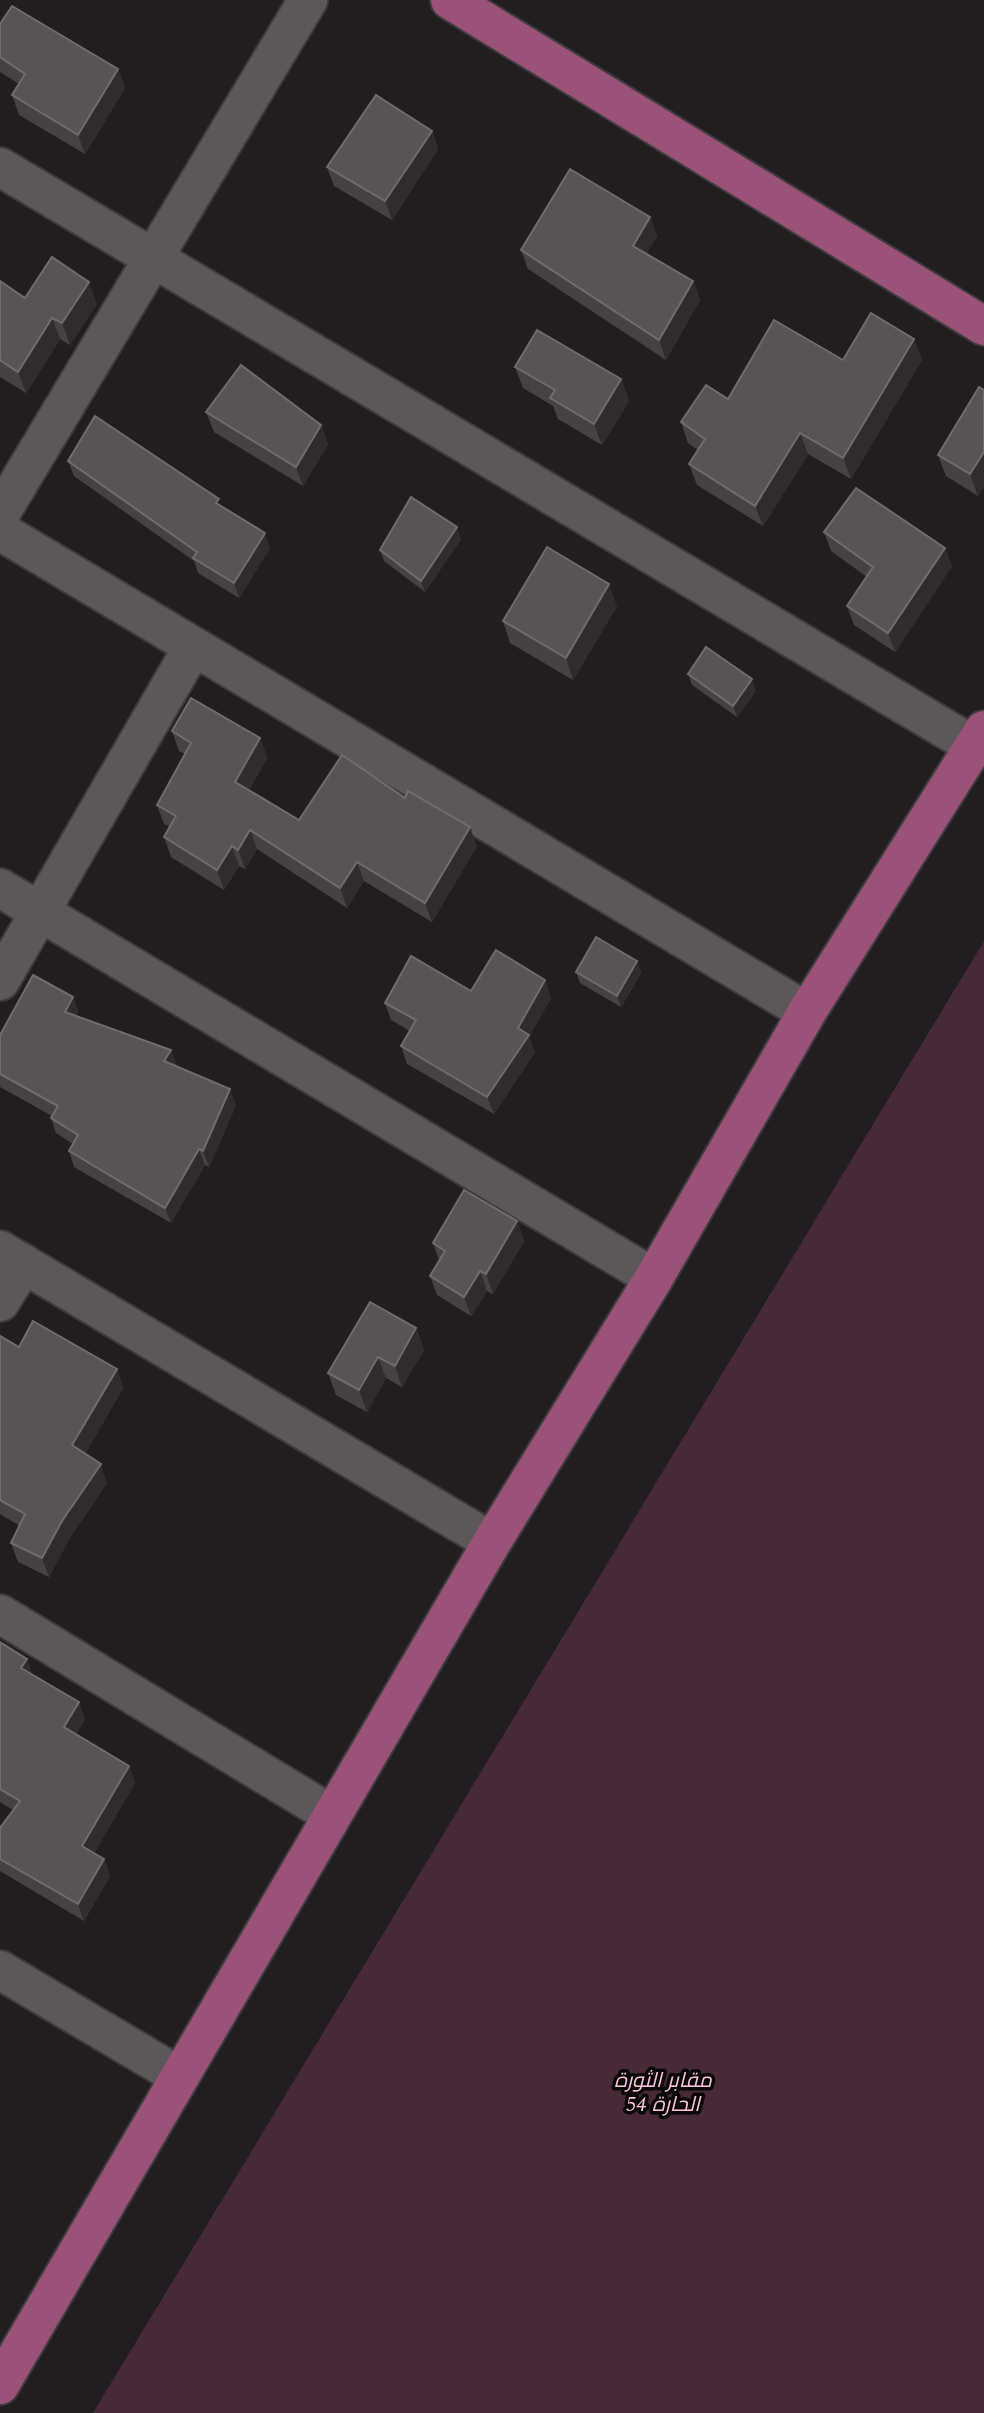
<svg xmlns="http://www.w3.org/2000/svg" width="984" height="2413" viewBox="0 0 984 2413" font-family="Spectral,Cairo,serif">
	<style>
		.green { fill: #472937 }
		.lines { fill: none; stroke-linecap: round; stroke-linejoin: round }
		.minor-casing { stroke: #3e3b3c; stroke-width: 42 }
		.major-casing { stroke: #3e3b3c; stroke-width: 42 }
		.minor { stroke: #5c5859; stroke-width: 38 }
		.major { stroke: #9b5278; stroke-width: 38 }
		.wall { fill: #464244 }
		.shaded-wall { fill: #302c2e }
		.building { fill: #585456; stroke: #706c6e; stroke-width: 2 }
		.labels { text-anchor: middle; stroke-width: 7; stroke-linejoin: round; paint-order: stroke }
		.park-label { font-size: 21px; font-style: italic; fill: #fcc3dc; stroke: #0a0909 }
	</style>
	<rect width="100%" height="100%" fill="#221e20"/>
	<path class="green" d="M984,941V2413H93Z"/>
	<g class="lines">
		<g class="minor-casing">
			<g id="minor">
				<path d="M0,167L974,746"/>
				<path d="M0,514L308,0"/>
				<path d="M0,531L807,1012"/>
				<path d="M0,888L654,1278"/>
				<path d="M0,981L193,647"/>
				<path d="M0,1250L492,1542"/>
				<path d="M0,1302L24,1264"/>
				<path d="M0,1614L332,1815"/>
				<path d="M0,1970L179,2076"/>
			</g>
		</g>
		<g class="major-casing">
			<g id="major">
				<path d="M450,0L984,326"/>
				<path d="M0,2385L492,1542L654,1278L807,1012L984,730"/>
			</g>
		</g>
		<use href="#minor" class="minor"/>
		<use href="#major" class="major"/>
	</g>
	<g class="wall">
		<path d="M0,24L118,69L125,88L85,154L19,115L12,95L19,84L0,72Z"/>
		<path d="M432,131L438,149L392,220L334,186L327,167Z"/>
		<path d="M650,217L657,236L646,254L693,281L700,300L666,360L528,269L521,250Z"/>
		<path d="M0,281L25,298L97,304L70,345L60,339L26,393L0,377Z"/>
		<path d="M914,339L922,360L851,479L808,454L763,526L697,485L689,464L698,450L688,443L681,422L728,399L843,360Z"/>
		<path d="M515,367L621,379L629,401L602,445L558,419L553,406L523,388Z"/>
		<path d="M984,390V486L978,496L946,476L938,455Z"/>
		<path d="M206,412L321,425L328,444L303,486L214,432Z"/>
		<path d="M68,461L222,506L270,548L239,598L198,573L194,561L74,476Z"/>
		<path d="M457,527L461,539L425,592L384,561L380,550Z"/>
		<path d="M824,532L945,548L952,566L895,652L854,625L847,606L867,577L831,551Z"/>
		<path d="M617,606L573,680L510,643L503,621Z"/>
		<path d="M688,674L756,691L737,717L692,685Z"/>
		<path d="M172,731L260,738L267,758L249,790L299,820L477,846L432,922L364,881L347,908L257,849L245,869L239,866L224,890L171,857L164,837L170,827L164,824L157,805L185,754L179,751Z"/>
		<path d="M637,961L641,973L621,1007L580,983L576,972Z"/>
		<path d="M545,980L551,998L529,1037L535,1052L494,1114L407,1064L401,1046L410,1031L391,1020L385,1003Z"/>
		<path d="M73,997L78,1012L76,1016L176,1066L236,1105L209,1167L205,1165L171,1223L74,1167L69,1151L73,1144L56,1133L51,1118L52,1116L0,1087V1035Z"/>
		<path d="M517,1221L524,1241L493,1294L487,1291L471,1316L437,1295L430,1276L439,1260L433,1243Z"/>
		<path d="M416,1328L424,1350L402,1387L386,1378L367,1412L336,1395L328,1373Z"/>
		<path d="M0,1336L19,1347L117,1369L123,1388L85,1454L107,1483L69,1539L49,1577L18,1562L11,1543L20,1526L0,1514Z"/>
		<path d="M0,1642L32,1674L85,1719L76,1734L129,1766L135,1783L94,1853L104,1859L110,1876L84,1921L0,1871V1828L13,1810L0,1802Z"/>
	</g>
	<g class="shaded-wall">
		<path d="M118,69L125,88L85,154L78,135Z"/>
		<path d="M432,131L438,149L392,220L385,201Z"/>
		<path d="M650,217L657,236L640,265L633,246Z"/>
		<path d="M693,281L700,300L666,360L659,340Z"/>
		<path d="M89,282L97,304L70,345L62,323Z"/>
		<path d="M52,318L60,339L26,393L18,372Z"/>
		<path d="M914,339L922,360L851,479L843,458Z"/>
		<path d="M621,379L629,401L602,445L594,424Z"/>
		<path d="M321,425L328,444L303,486L296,467Z"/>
		<path d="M800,433L808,454L763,526L755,506Z"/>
		<path d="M984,452V486L978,496L970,474Z"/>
		<path d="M457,527L461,539L425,592L421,581Z"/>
		<path d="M265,533L270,548L239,598L234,583Z"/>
		<path d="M945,548L952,566L895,652L888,633Z"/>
		<path d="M609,584L617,606L573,680L566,658Z"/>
		<path d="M752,679L756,691L737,717L733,706Z"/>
		<path d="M260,738L267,758L242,801L235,782Z"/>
		<path d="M470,827L477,846L432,922L425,903Z"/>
		<path d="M250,830L257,849L245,869L238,850Z"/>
		<path d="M232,846L239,866L224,890L217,870Z"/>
		<path d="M357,862L364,881L347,908L340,888Z"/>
		<path d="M637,961L641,973L621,1007L617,996Z"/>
		<path d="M545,980L551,998L529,1037L535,1052L494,1114L487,1097L518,1028Z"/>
		<path d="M73,997L78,1012L70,1028L65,1012Z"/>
		<path d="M171,1050L177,1066L164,1061Z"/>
		<path d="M230,1089L236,1105L209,1167L203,1151Z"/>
		<path d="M199,1149L205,1165L171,1223L165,1208Z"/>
		<path d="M517,1221L524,1241L493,1294L486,1274Z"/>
		<path d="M480,1271L487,1291L471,1316L464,1297Z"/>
		<path d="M416,1328L424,1350L402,1387L395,1366Z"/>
		<path d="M378,1357L386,1378L367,1412L359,1390Z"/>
		<path d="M117,1369L123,1388L79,1464L72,1445Z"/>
		<path d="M101,1464L107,1483L69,1539L49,1577L42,1558L62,1521Z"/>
		<path d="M27,1659L33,1676L21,1668Z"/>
		<path d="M79,1702L85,1719L70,1744L64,1727Z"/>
		<path d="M129,1766L135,1783L88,1863L82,1846Z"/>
		<path d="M104,1859L110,1876L84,1921L78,1904Z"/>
	</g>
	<g class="building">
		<path d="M12,6L118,69L78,135L12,95L25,74L0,57V24Z"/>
		<path d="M376,95L432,131L385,201L327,167Z"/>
		<path d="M570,169L650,217L633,246L693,281L659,340L521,250Z"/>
		<path d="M52,257L89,282L62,323L52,318L18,372L0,360V281L25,298Z"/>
		<path d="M871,313L914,339L843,458L800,433L755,506L689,464L705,439L681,422L706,385L728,399L774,320L843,360Z"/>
		<path d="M537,330L621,379L594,424L550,398L555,390L515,367Z"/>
		<path d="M241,365L321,425L296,467L206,412Z"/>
		<path d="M979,387L984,390V452L970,474L938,455Z"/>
		<path d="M95,416L219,499L216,503L265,533L234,583L193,558L197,552L68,461Z"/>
		<path d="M856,488L945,548L888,633L847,606L873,567L824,532Z"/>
		<path d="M411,497L457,527L421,581L380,550Z"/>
		<path d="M547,547L609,584L566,658L503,621Z"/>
		<path d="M706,647L752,679L733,706L688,674Z"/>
		<path d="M191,698L260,738L235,782L299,820L342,755L405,798L408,791L470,827L425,903L357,862L340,888L250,830L238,850L232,846L217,870L164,837L176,816L157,805L191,743L172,731Z"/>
		<path d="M596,937L637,961L617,996L576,972Z"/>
		<path d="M496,950L545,980L518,1028L529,1035L487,1097L401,1046L416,1020L385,1003L411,956L471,991Z"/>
		<path d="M33,975L73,997L65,1012L171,1050L164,1061L230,1089L203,1151L199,1149L165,1208L69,1151L78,1135L51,1118L58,1106L0,1074V1035Z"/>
		<path d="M464,1190L517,1221L486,1274L480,1271L464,1297L430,1276L445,1251L433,1243Z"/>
		<path d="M370,1302L416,1328L395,1366L378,1357L359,1390L328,1373Z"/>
		<path d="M33,1321L117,1369L72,1445L101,1464L62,1521L42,1558L11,1543L25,1514L0,1500V1336L19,1347Z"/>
		<path d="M0,1642L27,1659L21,1668L79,1702L64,1727L129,1766L82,1846L104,1859L78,1904L0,1859V1828L20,1801L0,1789Z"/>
	</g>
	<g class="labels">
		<g class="park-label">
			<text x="663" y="2087">مقابر الثورة<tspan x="663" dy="24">الحارة 54</tspan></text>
		</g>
	</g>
</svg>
